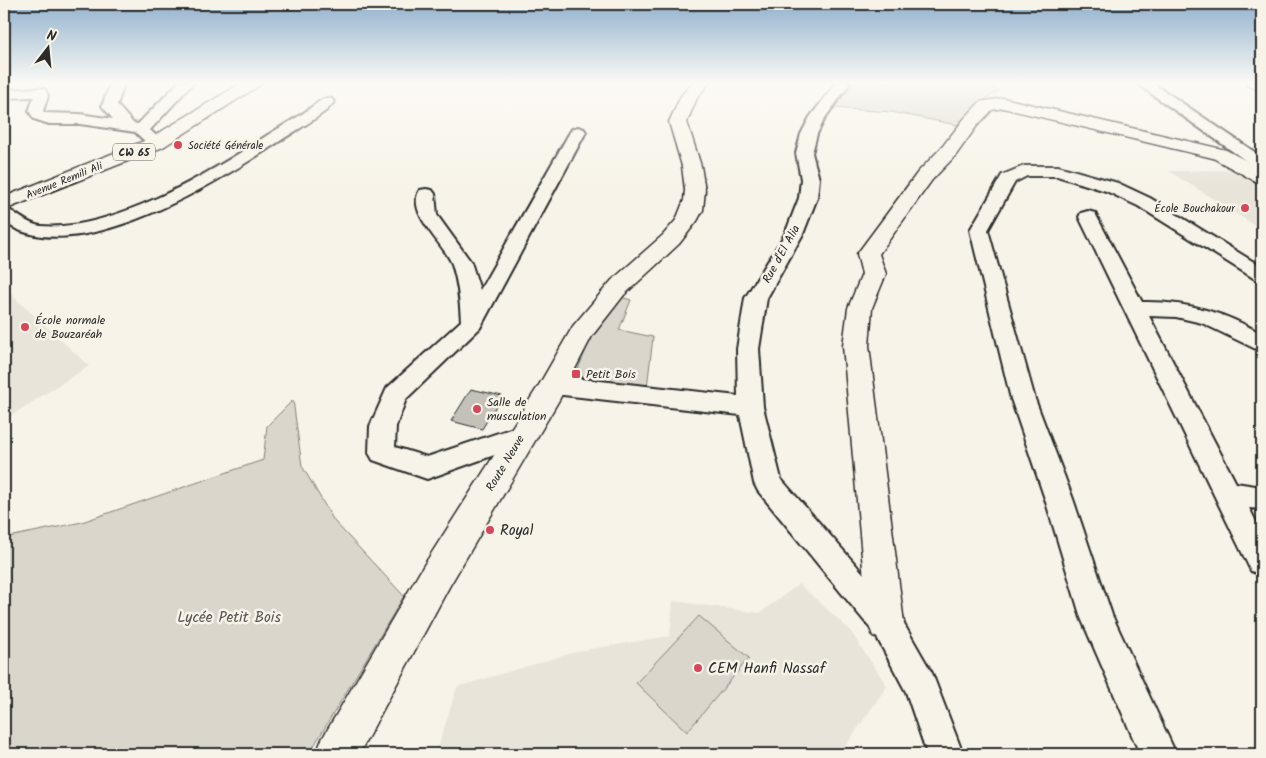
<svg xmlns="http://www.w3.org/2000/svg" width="1266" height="758" viewBox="0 0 1266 758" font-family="Kalam,sans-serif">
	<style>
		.built { fill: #e8e4da }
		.green { fill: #dad6cc; stroke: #82807c }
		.building { fill: #c4c1b9; stroke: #2b2b2b }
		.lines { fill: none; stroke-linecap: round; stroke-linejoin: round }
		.minor-casing { stroke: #2b2b2b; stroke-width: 4 }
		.tertiary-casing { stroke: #2b2b2b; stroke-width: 3 }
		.secondary-casing { stroke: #2b2b2b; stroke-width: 3 }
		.primary-casing { stroke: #2b2b2b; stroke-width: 3 }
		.minor { fill: #f7f3e8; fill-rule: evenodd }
		.tertiary { fill: #f7f3e8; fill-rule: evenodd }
		.secondary { fill: #f7f3e8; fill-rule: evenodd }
		.primary { fill: #f7f3e8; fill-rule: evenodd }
		.poi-dot { fill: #d1495b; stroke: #f7f3e8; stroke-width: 2 }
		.labels { text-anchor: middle; stroke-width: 5; stroke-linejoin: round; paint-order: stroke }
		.far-poi-label { font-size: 11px; fill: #2b2b2b; stroke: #f7f3e8; text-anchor: start }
		.shield { fill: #f7f3e8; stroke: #686764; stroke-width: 1 }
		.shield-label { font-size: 11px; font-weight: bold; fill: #2b2b2b }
		.far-street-label { font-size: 11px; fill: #2b2b2b; stroke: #f7f3e8 }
		.street-label { font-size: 12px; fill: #2b2b2b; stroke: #f7f3e8 }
		.poi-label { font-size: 12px; fill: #2b2b2b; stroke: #f7f3e8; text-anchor: start }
		.near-poi-label { font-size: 15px; fill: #2b2b2b; stroke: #f7f3e8; text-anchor: start }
		.near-park-label { font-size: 15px; fill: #575653; stroke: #f7f3e8 }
	</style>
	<rect width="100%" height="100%" fill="#f7f3e8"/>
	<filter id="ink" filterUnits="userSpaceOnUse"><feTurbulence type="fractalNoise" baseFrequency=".02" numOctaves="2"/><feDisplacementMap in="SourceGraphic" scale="10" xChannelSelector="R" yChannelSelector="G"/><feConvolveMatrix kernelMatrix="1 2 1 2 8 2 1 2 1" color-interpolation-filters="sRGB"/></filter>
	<g filter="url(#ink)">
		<g class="built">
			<path d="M1229,170L1254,180L1262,186V230L1169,171Z"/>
			<path d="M4,288L89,366L4,420Z"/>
			<path d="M799,584L849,629L887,686L840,754H436L457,687L579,651L670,636L673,601L760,613Z"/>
		</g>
		<g class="green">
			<path d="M857,82H987L999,91L979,103L957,125L891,112L831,108Z"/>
			<path d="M618,296L631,300L619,330L653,337L647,388L591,381L576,374L595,327Z"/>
			<path d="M293,400L302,466L334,521L404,596L309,754H4V538L82,522L263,460L267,426Z"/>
			<path d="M699,616L749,658L687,732L636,683Z"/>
		</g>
		<path class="building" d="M471,389L502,396L482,429L451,421Z"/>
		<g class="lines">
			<g class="minor-casing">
				<g id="minor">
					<path d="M111,82H125L117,105L133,123L138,124L179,82H194L150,130L164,143L162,146H150L135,132L80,124H49L34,119L29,111L34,97L4,98V90L40,88L45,89L48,96L43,111L45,113L80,114L113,119L102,106Z"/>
					<path d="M837,82H851L825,118L817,134L812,153L819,179L817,198L803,234L767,298L759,349L763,407L781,479L897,612L932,673L963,754H927L906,692L875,634L758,491L754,483L740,415L554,394L546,391L542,385L546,379L554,376L738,396L737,349L745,298L785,234L799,198L801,179L796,153L801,134L810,117Z"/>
					<path d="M1135,82H1151L1262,157V169L1256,168Z"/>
					<path d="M327,98L332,99L334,102L327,110C314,120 300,128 286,137C223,179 76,273 4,222V208C17,212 27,225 41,226C109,232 205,176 260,140C275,130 290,122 305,112C312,107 319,100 327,98Z"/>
					<path d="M578,127L584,129L586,132L480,328L406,399L396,426L395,447L427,457L522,425L531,428L535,435L531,442L427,479L373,460L369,453L370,426L387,388L461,321C460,301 458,283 452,264C445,245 405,212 420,190L426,189L432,190L435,194L437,215L471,262L480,290L570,132L572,129Z"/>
					<path d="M1024,166H1058L1118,183L1150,198L1262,267V281L1255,279L1138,206L1106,191L1057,176H1027L1015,182L988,230L1035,399L1073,499L1112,615L1176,754H1140L1081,618L1045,499L1011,399L970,230L1002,175Z"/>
					<path d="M1088,211L1095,213L1097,217L1142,302C1185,301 1225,312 1262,334V352L1202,323L1176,317L1149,316L1236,483L1262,487V509L1249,508L1262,533V575L1251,571L1079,217L1081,213Z"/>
				</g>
			</g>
			<g class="tertiary-casing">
				<g id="tertiary">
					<path d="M1245,82H1262V91L1247,85Z"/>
					<path d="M1003,98L1226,150L1262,169V183L1255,181L1213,158L1003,108L992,110L976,127L956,155L932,180L879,254L886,274L872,308L869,346L904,623L899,636L886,641L873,636L868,623L843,346L848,308L862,274L857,254L918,172L942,147L964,119L980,102Z"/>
				</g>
			</g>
			<g class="secondary-casing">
				<path id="secondary" d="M693,82H710L697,98L687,122L701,166L705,190L703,210L697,221L679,244L624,295L592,336L559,400L449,587L359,754H316L322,739L424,565L539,385L573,326L612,280L663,235L676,220L684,200L685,190L682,166L669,122L681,96Z"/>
			</g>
			<g class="primary-casing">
				<path id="primary" d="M243,82H262L260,85L163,147L4,210V197L149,139Z"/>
			</g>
			<use href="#minor" class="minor"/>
			<use href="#tertiary" class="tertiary"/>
			<use href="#secondary" class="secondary"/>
			<use href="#primary" class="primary"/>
		</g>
	</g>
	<linearGradient id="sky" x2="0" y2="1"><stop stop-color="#91b1cd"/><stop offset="0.44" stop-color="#fbfaf5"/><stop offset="1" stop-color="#fbfaf5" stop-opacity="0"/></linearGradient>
	<rect width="1266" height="188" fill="url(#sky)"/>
	<g class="poi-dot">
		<circle cx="178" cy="145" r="5"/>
		<circle cx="1245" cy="208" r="5"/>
		<circle cx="25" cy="327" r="5"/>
		<rect x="571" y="369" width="10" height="10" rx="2.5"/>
		<circle cx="477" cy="409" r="5"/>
		<circle cx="490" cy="530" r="5"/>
		<circle cx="698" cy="668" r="5"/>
	</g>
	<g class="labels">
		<g class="far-poi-label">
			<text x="188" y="149">Société Générale</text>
			<text x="1235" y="212" text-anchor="end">École Bouchakour</text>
		</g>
		<rect class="shield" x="113" y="143.5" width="42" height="17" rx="4"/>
		<g class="shield-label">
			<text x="134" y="156">CW 65</text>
		</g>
		<g class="far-street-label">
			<text transform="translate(64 180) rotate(-22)" y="4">Avenue Remili Ali</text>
		</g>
		<g class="street-label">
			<text transform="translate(781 254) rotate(-61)" y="4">Rue d'El Alia</text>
			<text transform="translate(505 463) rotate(-59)" y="4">Route Neuve</text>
		</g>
		<g class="poi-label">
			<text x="35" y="324">École normale<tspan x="35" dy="14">de Bouzaréah</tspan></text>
			<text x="586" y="378">Petit Bois</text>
			<text x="487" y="406">Salle de<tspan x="487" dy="14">musculation</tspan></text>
		</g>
		<g class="near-poi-label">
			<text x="500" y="535">Royal</text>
			<text x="708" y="673">CEM Hanfi Nassaf</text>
		</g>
		<g class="near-park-label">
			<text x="229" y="622">Lycée Petit Bois</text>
		</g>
	</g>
	<rect width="1266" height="758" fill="none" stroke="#f7f3e8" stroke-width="20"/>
	<rect x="10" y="10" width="1246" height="738" fill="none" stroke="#2b2b2b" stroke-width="2" filter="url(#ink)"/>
	<g transform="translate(48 48) rotate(16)" stroke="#f7f3e8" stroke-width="4" paint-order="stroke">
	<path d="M0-4L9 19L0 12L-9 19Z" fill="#2b2b2b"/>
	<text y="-8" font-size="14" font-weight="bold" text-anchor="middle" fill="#2b2b2b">N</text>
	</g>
</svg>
